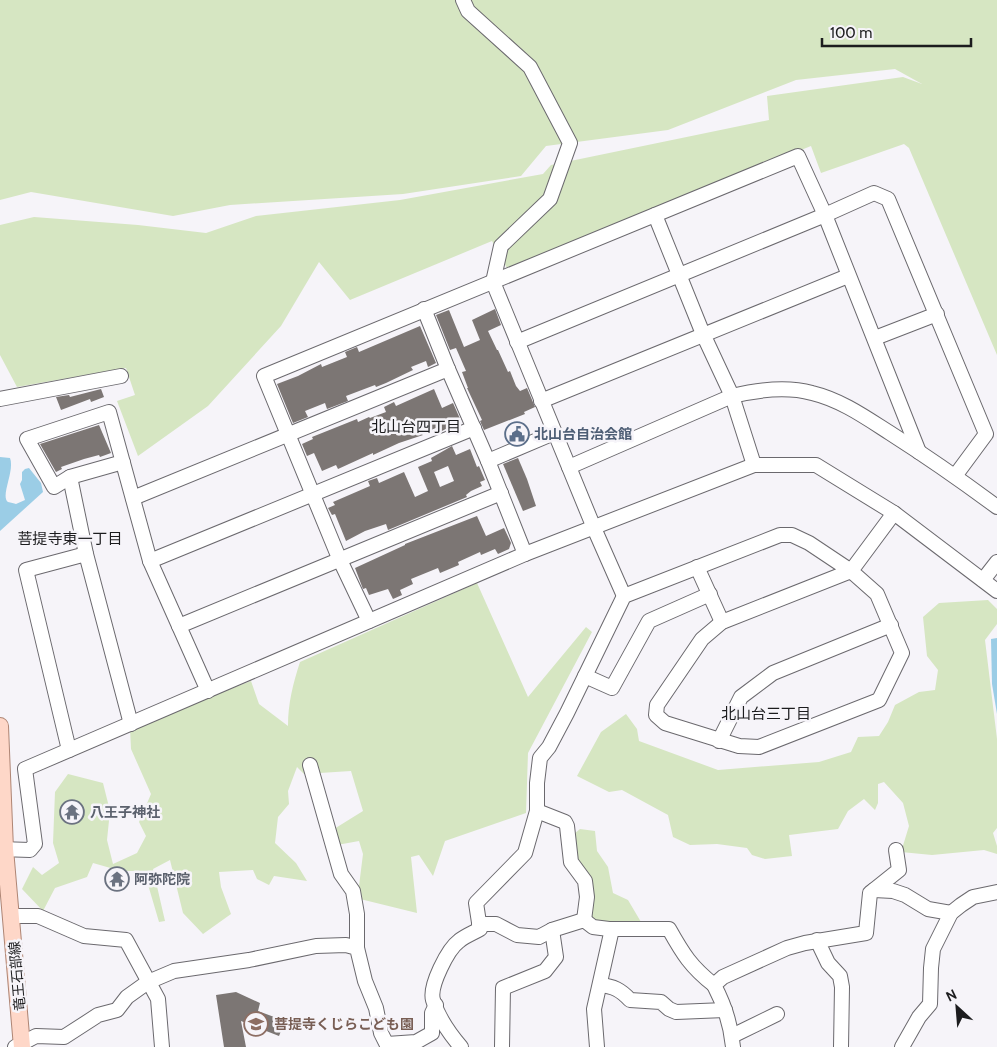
<svg xmlns="http://www.w3.org/2000/svg" width="997" height="1047" viewBox="0 0 997 1047" font-family="Cabin,'Noto Sans JP',sans-serif">
	<style>
		.green { fill: #d6e6c2 }
		.water { fill: #9bcde6 }
		.building { fill: #7c7674; fill-rule: evenodd }
		.lines { fill: none; stroke-linecap: round; stroke-linejoin: round }
		.minor-casing { stroke: #6b696e; stroke-width: 16 }
		.major-casing { stroke: #ae8574; stroke-width: 18 }
		.minor { stroke: #fff; stroke-width: 14 }
		.major { stroke: #fed7c8; stroke-width: 16 }
		.labels { text-anchor: middle; stroke-width: 5; stroke-linejoin: round; paint-order: stroke }
		.service-label { font-size: 14px; font-weight: bold; fill: #4e5e75; stroke: #f6f4f9; text-anchor: start }
		.worship-label { font-size: 14px; font-weight: bold; fill: #5b616d; stroke: #f6f4f9; text-anchor: start }
		.street-label { font-size: 14px; fill: #1c1c1e; stroke: #f6f4f9 }
		.education-label { font-size: 14px; font-weight: bold; fill: #785e54; stroke: #f6f4f9; text-anchor: start }
		.neighbourhood-label { font-size: 15px; fill: #1c1c1e; stroke: #f6f4f9 }
	</style>
	<rect width="100%" height="100%" fill="#f6f4f9"/>
	<g class="green">
		<path d="M0,0H997V355L909,148L904,144L821,173L811,146L507,268L492,241L350,300L319,262L281,326L208,406L138,456L117,401L135,395L126,368L17,387L0,355V225L34,217L138,225L206,233L256,216L400,200L543,174L551,165L769,120L767,96L903,77L922,84L895,69L796,80L668,130L546,146L521,176L403,194L230,205L173,216L31,192L0,200Z"/>
		<path d="M477,583L528,697L586,627L592,632L528,753L526,813L445,841L433,876L419,855L411,857L417,913L360,899L359,886L363,854L359,841L337,845L334,829L363,811L351,771L304,774L297,767L288,791L289,804L278,817L275,843L296,863L307,881L274,876L269,885L257,879L253,870L219,872L221,887L231,914L203,934L183,913L170,860L153,869L165,921L159,922L144,871H121L93,863L87,877L55,888L43,911L22,889L33,867L42,875L59,863L53,843L55,792L68,774L103,783L110,811L107,840L113,864L137,853L146,836L139,822L151,794L131,749L130,728L251,681L259,704L288,726C288,703 293,684 300,662Z"/>
		<path d="M988,600L997,609V624L985,640L997,739V828L993,833L997,846V854L984,850L932,855L901,852L909,826L903,803L884,782L878,784V803L875,810L864,799L848,811L838,829L789,835L792,856L765,859L752,855L747,848L717,844L690,845L673,837L668,815L622,790L609,792L577,776L601,732L626,714L637,729L639,741L718,770L819,762L851,752L858,737L879,736L888,722L895,705L919,692L935,690L938,670L927,656L923,617L939,603Z"/>
		<path d="M580,829L595,831L597,851L608,867L613,893L628,900L641,922L595,924L589,913L593,884L575,860L574,834Z"/>
	</g>
	<g class="water">
		<path d="M0,457L10,458C15,471 0,496 8,502C11,503 14,503 16,504L25,500L20,484L22,480V472L25,469L29,468L41,483L43,492L0,531Z"/>
		<path d="M997,638V714L992,684L991,639Z"/>
	</g>
	<g class="building">
		<path d="M495,309L501,325L488,331L497,350H498L508,372L510,371L516,386L520,391L527,388L535,407L524,412L525,414L484,430L480,421L482,420L467,388H468L462,372L466,371L456,348L450,350L436,315L449,310L464,347L480,340L472,320Z"/>
		<path d="M420,326L436,363L428,367L426,361L411,367L413,370L386,383L376,387L375,385L346,396L348,401L327,409L325,403L305,411L308,417L293,423L277,384L298,376L321,364L322,367L347,357L345,352L357,347L359,352Z"/>
		<path d="M101,389L104,397L91,402L90,399L61,410L56,397L69,395L70,397Z"/>
		<path d="M434,389L442,408L453,403L461,421L440,432L438,427L422,434L423,435L399,443L373,455V453L338,469L336,465L322,471L314,453L307,456L302,444L313,439L312,437L357,419L358,422L369,417L370,418L386,412L384,407L394,402L396,406Z"/>
		<path d="M99,425L111,453L100,457L99,455L84,459L61,467L62,469L56,472L40,444Z"/>
		<path d="M452,446L456,455L470,449L477,467L479,466L485,480L480,482L482,486L471,491L466,495L467,497L400,525L388,530L386,524L365,531L346,541L335,514L332,515L328,508L335,505L333,502L370,486L368,481L377,478L379,483L404,472L415,497L428,491L418,467L432,461L431,458ZM448,466L454,481L440,487L434,472Z"/>
		<path d="M518,458L527,479L536,506L523,511L503,464Z"/>
		<path d="M477,516L486,536L504,528L511,543L509,549L498,554L495,549L481,555L480,552L458,562L459,565L440,573L438,568L411,579L413,584L400,590L402,595L393,599L388,589L369,595L366,588L363,589L355,568L405,545V544Z"/>
		<path d="M236,992L260,1003L258,1011L285,1021L279,1036L241,1021L246,1047H224L216,995Z"/>
	</g>
	<g class="lines">
		<g class="minor-casing">
			<g id="minor">
				<path d="M463,0L468,11L530,67L570,143L550,199L501,246L493,282L594,528L624,596"/>
				<path d="M655,215L703,334L732,396L754,465"/>
				<path d="M424,309L448,369L488,461L525,554"/>
				<path d="M875,338L937,314"/>
				<path d="M517,342L825,215L874,193L888,199L986,434L955,476"/>
				<path d="M0,399L121,376"/>
				<path d="M541,401L848,276"/>
				<path d="M488,461L554,433"/>
				<path d="M123,462L70,477L54,487L27,439L109,412L150,561L208,691"/>
				<path d="M569,467L732,396C757,390 786,386 812,393C841,400 865,417 890,433C926,456 962,481 997,507"/>
				<path d="M70,477L86,554L131,724"/>
				<path d="M133,498L448,369"/>
				<path d="M150,561L474,428"/>
				<path d="M697,567L722,622"/>
				<path d="M983,580L997,562"/>
				<path d="M369,621L339,558L264,376L798,156L825,215L919,452"/>
				<path d="M179,626L501,493"/>
				<path d="M585,676L612,688L649,621L710,594"/>
				<path d="M719,741L741,697L773,673L891,625"/>
				<path d="M69,750L26,570L86,554"/>
				<path d="M310,765L341,874L353,891L357,914V948"/>
				<path d="M537,811L565,822L567,826L571,862L585,881L587,897L584,920"/>
				<path d="M0,849L30,850L35,844L25,769L525,554L754,465H816L894,513L997,591"/>
				<path d="M874,890L899,870L896,850"/>
				<path d="M12,916H38L84,936L126,940L158,999L162,1047"/>
				<path d="M479,924H496L517,935L539,937L552,930"/>
				<path d="M817,940L828,963L840,976L842,987L841,1047"/>
				<path d="M600,985C613,986 621,990 630,1000L661,1002L669,1009L676,1012L725,1010"/>
				<path d="M732,1036L777,1014"/>
				<path d="M387,1044L416,1042L432,1033V1013L436,1005"/>
				<path d="M15,1047L36,1036L64,1037L98,1015L117,1010L127,997L148,982L174,971L249,960L316,946L346,945L357,948L365,981L376,1008L381,1033L388,1047"/>
				<path d="M461,1047C449,1033 438,1017 433,1000C429,986 448,949 459,941C465,936 473,933 480,929L476,903L525,853L537,811V783L540,758L549,747L567,713L624,596L780,535H792L809,543L851,571L877,594L902,653L879,700L759,747L739,746L665,723L656,715L657,705L702,639L722,622L851,571L894,513"/>
				<path d="M502,1047L503,988L545,971L556,957L552,930L584,920L593,927L609,929H669C683,954 691,967 714,985"/>
				<path d="M597,1047L594,1009L612,929"/>
				<path d="M733,1047C731,1025 724,1004 714,985L723,977L787,948L805,943L866,933L870,893L874,890L893,891L905,895L928,909L951,913"/>
				<path d="M902,1047L919,1017L930,1004L931,968L933,949L951,913L961,905L973,897L997,892"/>
			</g>
		</g>
		<g class="major-casing">
			<path id="major" d="M0,726L5,849L22,1047"/>
		</g>
		<use href="#minor" class="minor"/>
		<use href="#major" class="major"/>
	</g>
	<defs>
		<g id="civic-ring" transform="scale(1.25)"><circle r="9.5" fill="#f6f4f9" stroke="#5c6f8a" stroke-width="1.5"/><path d="M-.6-6.5H3V-4.5H.6V-3L4-1V1h2V6H-6V1h2V-1L-.6-3ZM-1.2 2.5V6h2.4V2.5Z" fill="#5c6f8a"/></g>
		<g id="temple-ring" transform="scale(1.25)"><circle r="9.5" fill="#f6f4f9" stroke="#6b7280" stroke-width="1.5"/><path d="M0-6L5-2H3V0L6.5 2.5H4V6H1.5V3h-3V6H-4V2.5H-6.5L-3 0V-2H-5Z" fill="#6b7280"/></g>
		<g id="school-ring" transform="scale(1.25)"><circle r="9.5" fill="#f6f4f9" stroke="#8d6e63" stroke-width="1.5"/><path d="M0-5L7-2L0 1L-7-2ZM-4 1L0 2.5L4 1V4Q0 6-4 4Z" fill="#8d6e63"/></g>
	</defs>
	<g fill-rule="evenodd">
		<use href="#civic-ring" x="517" y="434"/>
		<use href="#temple-ring" x="72" y="812"/>
		<use href="#temple-ring" x="117" y="879"/>
		<use href="#school-ring" x="256" y="1024"/>
	</g>
	<g class="labels">
		<g class="service-label">
			<text x="534" y="439">北山台自治会館</text>
		</g>
		<g class="worship-label">
			<text x="90" y="817">八王子神社</text>
			<text x="134" y="884">阿弥陀院</text>
		</g>
		<g class="street-label">
			<text transform="translate(17 976) rotate(-95)" y="5">竜王石部線</text>
		</g>
		<g class="education-label">
			<text x="274" y="1029">菩提寺くじらこども園</text>
		</g>
		<g class="neighbourhood-label">
			<text x="416" y="432">北山台四丁目</text>
			<text x="70" y="544">菩提寺東一丁目</text>
			<text x="766" y="719">北山台三丁目</text>
		</g>
	</g>
	<g transform="translate(957 1007) rotate(334)" stroke="#f6f4f9" stroke-width="4" paint-order="stroke">
	<path d="M0-4L9 19L0 12L-9 19Z" fill="#1c1c1e"/>
	<text y="-8" font-size="14" font-weight="bold" text-anchor="middle" fill="#1c1c1e">N</text>
	</g>
	<path d="M822 38v8h149v-8" fill="none" stroke="#1c1c1e" stroke-width="2.5"/>
	<text x="830" y="38" font-size="15" fill="#1c1c1e" stroke="#f6f4f9" stroke-width="4" paint-order="stroke">100 m</text>
</svg>
